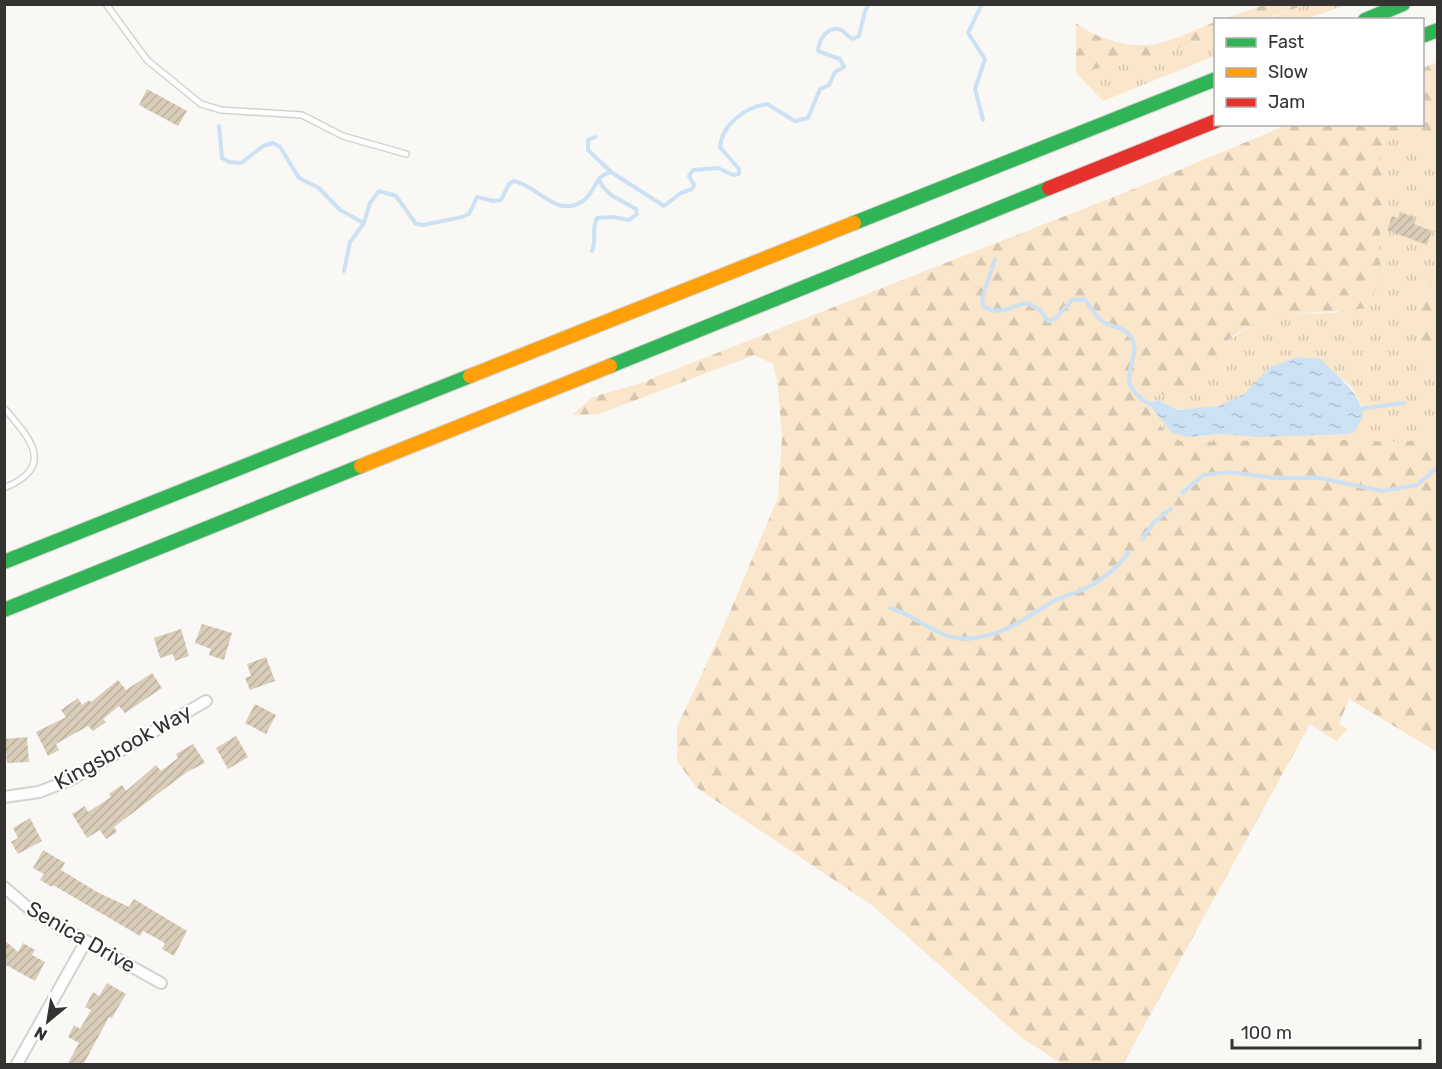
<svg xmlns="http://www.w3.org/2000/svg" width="1442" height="1069" viewBox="0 0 1442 1069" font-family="Rubik,sans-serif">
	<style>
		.grass { fill: url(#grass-tufts); fill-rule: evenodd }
		.forest { fill: url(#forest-firs) }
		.water { fill: url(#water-ripples) }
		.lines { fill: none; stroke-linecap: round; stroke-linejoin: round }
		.stream { stroke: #cce1f4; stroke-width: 4 }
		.building { fill: url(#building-hatch) }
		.lane-casing { stroke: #d4d2d0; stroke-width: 8 }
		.street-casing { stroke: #d4d2d0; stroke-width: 14 }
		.fast-casing { stroke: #d4d2d0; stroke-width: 16 }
		.slow-casing { stroke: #d4d2d0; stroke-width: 16 }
		.jam-casing { stroke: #d4d2d0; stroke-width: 16 }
		.lane { stroke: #fefefe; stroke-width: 5 }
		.street { stroke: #fefefe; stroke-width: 10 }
		.fast { stroke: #30b455; stroke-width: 14 }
		.slow { stroke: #ff9f0a; stroke-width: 14 }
		.jam { stroke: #e5322d; stroke-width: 14 }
		.labels { text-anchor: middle; stroke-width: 4.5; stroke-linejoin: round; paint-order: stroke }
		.street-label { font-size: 21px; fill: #353331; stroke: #fff }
	</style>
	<defs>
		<pattern id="grass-tufts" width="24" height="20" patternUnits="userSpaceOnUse" patternTransform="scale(1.5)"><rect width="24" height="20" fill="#f9e6cb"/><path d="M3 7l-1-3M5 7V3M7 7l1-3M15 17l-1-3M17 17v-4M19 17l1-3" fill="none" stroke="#d6c6af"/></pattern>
		<pattern id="forest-firs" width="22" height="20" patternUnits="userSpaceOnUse" patternTransform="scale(1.5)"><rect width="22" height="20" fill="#f9e6cb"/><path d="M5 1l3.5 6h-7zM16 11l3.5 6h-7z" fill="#d6c6af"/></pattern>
		<pattern id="water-ripples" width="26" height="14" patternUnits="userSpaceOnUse" patternTransform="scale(1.5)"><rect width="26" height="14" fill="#cce1f4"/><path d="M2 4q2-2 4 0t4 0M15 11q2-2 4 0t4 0" fill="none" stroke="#b0c2d2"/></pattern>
		<pattern id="building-hatch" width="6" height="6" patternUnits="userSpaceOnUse" patternTransform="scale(1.5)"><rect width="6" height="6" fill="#d9cdba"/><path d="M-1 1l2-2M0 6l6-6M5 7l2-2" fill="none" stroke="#bbb0a0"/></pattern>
	</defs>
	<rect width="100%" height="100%" fill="#faf8f5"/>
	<g class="grass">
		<path d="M1305,5H1345L1307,19L1265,20Z"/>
		<path d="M1215,37V56L1103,101L1076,73L1145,59Z"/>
		<path d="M1403,130L1423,147L1437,155V272L1419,293C1419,323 1412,350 1437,370V429L1434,438L1400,442L1325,439L1182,442L1165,432L1144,400L1160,394L1178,400L1216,365L1221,346L1253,324L1281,314L1336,313L1383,273L1378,255L1384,192L1379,159L1386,134ZM1305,357L1330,370L1351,386L1363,408L1330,434H1221L1198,437L1155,411L1149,403L1158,400C1165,403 1173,409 1180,409C1202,412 1229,406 1247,392C1269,374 1274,359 1305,357Z"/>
	</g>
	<g class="forest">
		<path d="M1267,4L1305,5L1265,19H1223Z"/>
		<path d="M1215,22V37L1145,59L1076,73V23C1095,38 1125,47 1150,45C1171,43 1195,29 1215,22Z"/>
		<path d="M1437,62V155L1423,147L1403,130L1386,135L1379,158L1384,192L1378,255L1383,273L1367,308C1314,316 1267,304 1223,345C1219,349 1219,356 1217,362C1210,379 1194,391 1178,400L1160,394L1144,400L1165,432L1182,442L1325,439L1400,442L1433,438L1437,429V752L1349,699L1339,724L1348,729L1336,741L1310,724L1123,1064H1062L1019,1036L873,906L697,788L677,761V727L720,635L778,498L782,438L778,385L773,364L754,355L599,414L572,415L593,397L641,383L1141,186L1287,125L1422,124L1423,68Z"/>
		<path d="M1437,272V370C1412,350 1419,323 1419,293Z"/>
	</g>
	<path class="water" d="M1297,357L1321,359C1337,378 1360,390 1363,416L1355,431L1348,434L1259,437L1221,434L1190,437L1172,433L1148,403L1158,400L1178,410L1219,406L1244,394L1270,367Z"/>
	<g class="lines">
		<g class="stream">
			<path d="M982,4L968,33L985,59L975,89L983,120"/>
			<path d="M219,126L222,158L229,162L241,163L263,146L273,143L280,147L299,178L319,188L340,210L364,223"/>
			<path d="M595,137L588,140V150L611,172"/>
			<path d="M592,251C597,239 591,230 597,218L613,217L629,220L637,214L636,209L611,195L603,187L599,179"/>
			<path d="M995,259L982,299L983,306C1000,317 1010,306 1027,303L1040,310L1048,321L1055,319L1072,300L1084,299C1091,306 1097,320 1105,323C1113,327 1125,328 1130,336C1147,358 1106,380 1151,405"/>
			<path d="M344,271L350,242L364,223L370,203L379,191L396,196L416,224L423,225L462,217L469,214L477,197L493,201L501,200L509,184L514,181C538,186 557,219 583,201C596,191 595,175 611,172L664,206L681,193L692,189L694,185L689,176L693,170L718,168L733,175L739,174V169L720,147C722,124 746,107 767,104L795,121L808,118L820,89L829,85L835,72L844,67L840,59L818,51C819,40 827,25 841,30C845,32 848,37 853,39L859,36L865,11L869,4"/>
			<path d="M1360,409L1404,403"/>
			<path d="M1182,493L1204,475L1228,472L1274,478H1320L1382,491L1417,485L1438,467"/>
			<path d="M1142,539L1154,522L1171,509"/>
			<path d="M890,608C913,614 934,635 957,638C992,642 1021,622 1050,603C1060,597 1073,594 1084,589C1101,581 1118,567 1129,552"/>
		</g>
	</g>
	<g class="building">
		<path d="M147,89L187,111L178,126L139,105Z"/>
		<path d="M1400,212L1416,218L1414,224L1432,231L1427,245L1387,230L1392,216L1398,218Z"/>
		<path d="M202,624L232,633L224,660L209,655L211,649L195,643Z"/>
		<path d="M181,629L189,656L175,661L173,654L160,658L154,638Z"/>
		<path d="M266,657L275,681L250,690L245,678L251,676L247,664Z"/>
		<path d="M152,673L162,688L125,713L119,706L103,719L106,722L93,731L88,726L56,744L59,750L48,756L36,732L66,717L61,710L78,698L82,705L89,700L91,702L118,680L126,690Z"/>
		<path d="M255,704L276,715L266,734L245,723Z"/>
		<path d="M236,736L248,757L228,769L216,748Z"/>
		<path d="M27,737L29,762L7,763L5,739Z"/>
		<path d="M193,744L205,763L187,772L114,827L117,832L106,839L100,830L87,838L72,814L85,806L88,812L111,797L109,794L122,785L126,791L156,765L161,771L178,758L176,754Z"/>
		<path d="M30,818L42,841L18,854L11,842L18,838L13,828Z"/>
		<path d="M43,850L65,863L61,870L97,892L129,907L134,899L187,931L174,956L162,949L165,943L143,931L140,936L53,885L52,887L40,880L44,874L33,868Z"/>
		<path d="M4,940L18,952L23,943L35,950L32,955L45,962L35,981L4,964Z"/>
		<path d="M107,983L126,994L112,1018L109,1017L83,1065H67L79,1043L68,1037L74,1025L80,1029L91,1010L85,1007L93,992L99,996Z"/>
	</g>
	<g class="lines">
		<g class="lane-casing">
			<g id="lane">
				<path d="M106,4L147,60L201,104L221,110L302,115L343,136L406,154"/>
				<path d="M4,408C31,439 56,467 4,488"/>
			</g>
		</g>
		<g class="street-casing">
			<g id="street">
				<path d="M4,797L39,792L70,780L206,701"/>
				<path d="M4,887L32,911L161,983"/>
				<path d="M17,1064L86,941"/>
			</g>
		</g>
		<g class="fast-casing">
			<g id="fast">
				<path d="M1365,20L1403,4"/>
				<path d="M1422,36L1438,30"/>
				<path d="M854,223L1216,79"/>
				<path d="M610,366L1049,188"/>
				<path d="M4,562L470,376"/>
				<path d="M4,610L361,466"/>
			</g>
		</g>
		<g class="slow-casing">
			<g id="slow">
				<path d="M470,376L854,223"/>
				<path d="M361,466L610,366"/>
			</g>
		</g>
		<g class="jam-casing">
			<path id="jam" d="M1049,188L1216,121"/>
		</g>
		<use href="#lane" class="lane"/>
		<use href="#street" class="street"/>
		<use href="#fast" class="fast"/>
		<use href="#slow" class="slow"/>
		<use href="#jam" class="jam"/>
	</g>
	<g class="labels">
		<g class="street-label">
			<text transform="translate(123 747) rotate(-29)" y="7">Kingsbrook Way</text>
			<text transform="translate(81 937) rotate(30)" y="7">Senica Drive</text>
		</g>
	</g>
	<rect width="1442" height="1069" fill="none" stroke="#353331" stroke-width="12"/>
	<rect x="1214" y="18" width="210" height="108" fill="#ffffff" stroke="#aeadad" stroke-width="1.5"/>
	<rect x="1226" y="38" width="30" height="9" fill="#30b455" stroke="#aeadad" stroke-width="1.5"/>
	<text x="1268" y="48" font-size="18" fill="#353331">Fast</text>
	<rect x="1226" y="68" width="30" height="9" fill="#ff9f0a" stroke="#aeadad" stroke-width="1.5"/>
	<text x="1268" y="78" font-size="18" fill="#353331">Slow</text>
	<rect x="1226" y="98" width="30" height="9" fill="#e5322d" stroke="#aeadad" stroke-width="1.5"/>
	<text x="1268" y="108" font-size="18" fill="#353331">Jam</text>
	<g transform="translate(48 1021) rotate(210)" stroke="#ffffff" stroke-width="4.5" paint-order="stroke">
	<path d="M0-4.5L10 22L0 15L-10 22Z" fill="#353331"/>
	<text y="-9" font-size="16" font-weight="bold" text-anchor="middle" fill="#353331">N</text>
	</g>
	<path d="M1232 1039v9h188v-9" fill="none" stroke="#353331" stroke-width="3"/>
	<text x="1241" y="1039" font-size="18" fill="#353331" stroke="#ffffff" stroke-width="4.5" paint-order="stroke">100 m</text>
</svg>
